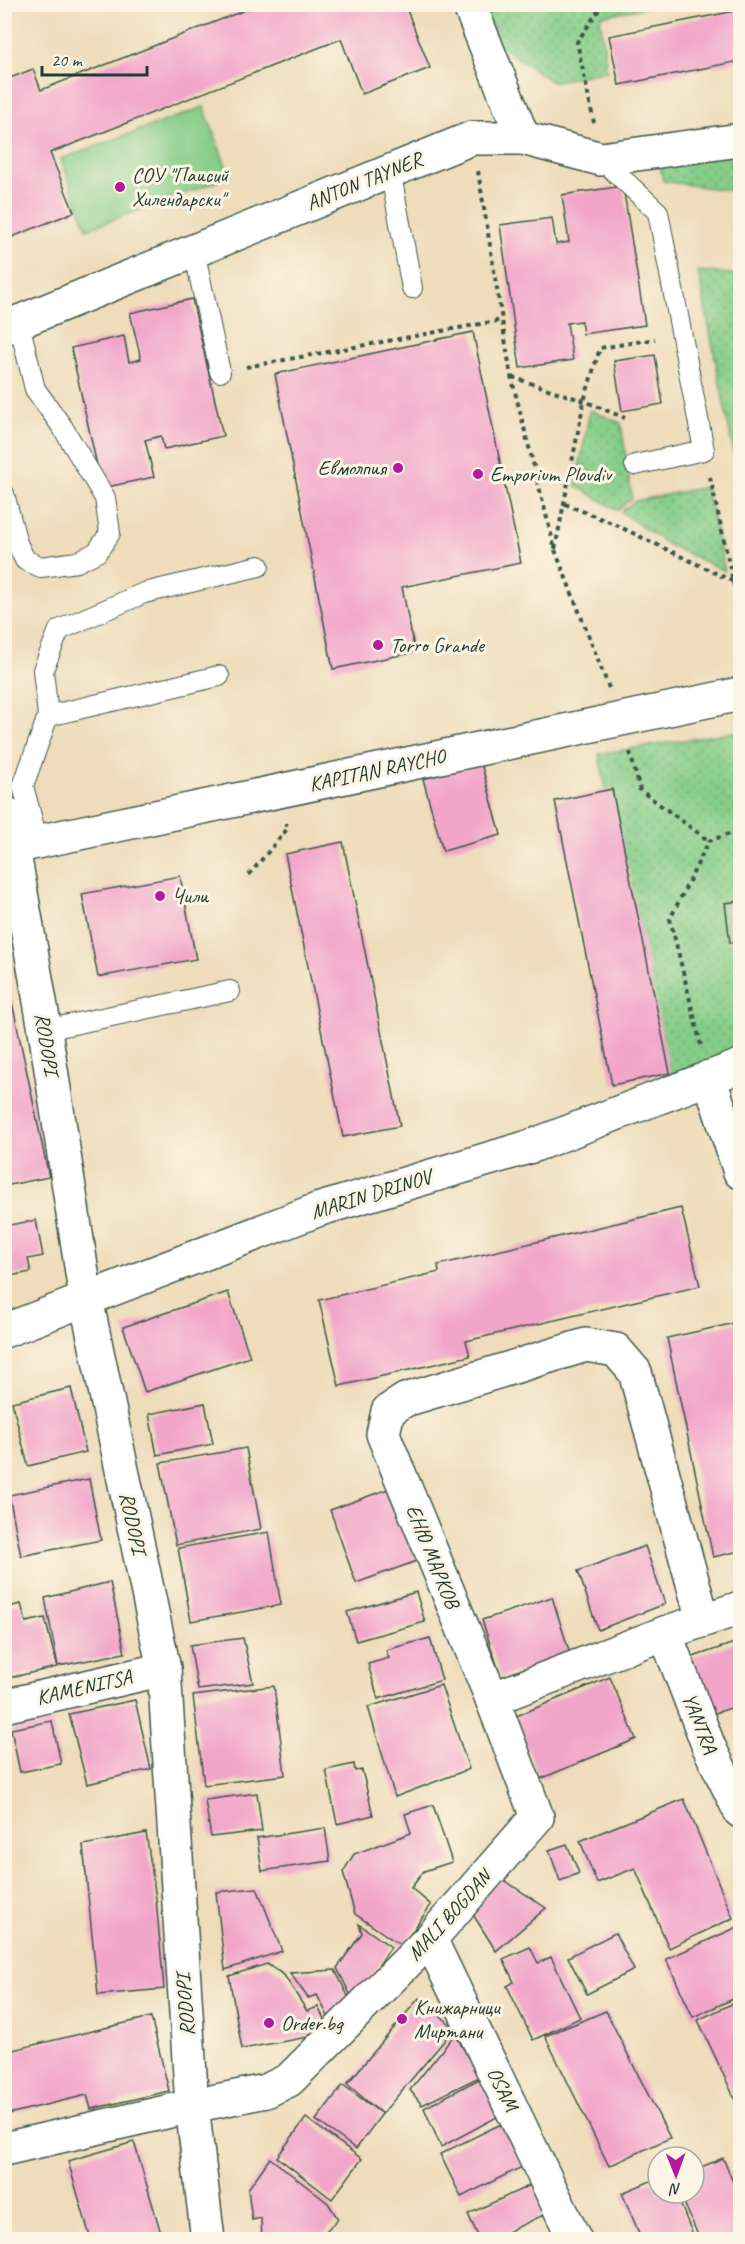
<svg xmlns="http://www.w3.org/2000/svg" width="745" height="2244" viewBox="0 0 745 2244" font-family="Caveat,sans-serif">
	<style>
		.green { fill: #86cd89; stroke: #52855e; stroke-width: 1.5 }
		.park { fill: url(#park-dots); stroke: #52855e; stroke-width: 1.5 }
		.building { fill: #f1a5c9 }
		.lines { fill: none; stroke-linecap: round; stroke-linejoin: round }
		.lane-casing { stroke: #3e5548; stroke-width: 22 }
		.street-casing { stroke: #3e5548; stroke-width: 36 }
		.secondary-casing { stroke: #3e5548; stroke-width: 36 }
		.path { stroke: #3e5548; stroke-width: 4; stroke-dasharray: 4.5 4.5; stroke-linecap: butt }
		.lane { stroke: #fff; stroke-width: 20 }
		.street { stroke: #fff; stroke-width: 33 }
		.secondary { stroke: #fff; stroke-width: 33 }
		.poi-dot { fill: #b5179e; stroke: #fcf5e5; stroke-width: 2 }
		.labels { text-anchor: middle; stroke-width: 6; stroke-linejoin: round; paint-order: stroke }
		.poi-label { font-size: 21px; fill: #1f3d34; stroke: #fcf5e5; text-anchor: start }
		.street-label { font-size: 21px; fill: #1f3d34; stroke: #fcf5e5 }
	</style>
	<defs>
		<pattern id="park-dots" width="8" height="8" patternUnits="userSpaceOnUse" patternTransform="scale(1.5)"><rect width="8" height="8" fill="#86cd89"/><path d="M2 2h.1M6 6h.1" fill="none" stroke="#6da871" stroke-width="1.8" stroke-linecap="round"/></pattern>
	</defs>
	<rect width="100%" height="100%" fill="#fcf5e5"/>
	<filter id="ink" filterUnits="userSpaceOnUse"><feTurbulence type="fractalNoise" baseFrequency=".0167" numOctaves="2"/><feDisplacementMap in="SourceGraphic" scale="12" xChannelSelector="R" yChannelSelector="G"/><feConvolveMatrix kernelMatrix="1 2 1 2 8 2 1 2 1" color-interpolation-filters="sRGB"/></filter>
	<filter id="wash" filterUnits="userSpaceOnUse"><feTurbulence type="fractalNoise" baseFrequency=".008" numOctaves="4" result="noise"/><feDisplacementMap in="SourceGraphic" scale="24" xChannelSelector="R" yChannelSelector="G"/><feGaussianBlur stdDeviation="1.35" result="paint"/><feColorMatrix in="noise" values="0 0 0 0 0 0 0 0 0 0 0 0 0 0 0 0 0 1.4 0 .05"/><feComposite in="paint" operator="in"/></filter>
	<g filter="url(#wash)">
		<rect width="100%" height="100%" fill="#eedcba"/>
		<path class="green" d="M204,107L230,177L87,229L61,159Z"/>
		<g class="park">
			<path d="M484,5H660L600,16L607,71L552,82L498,44Z"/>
			<path d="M728,150L736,180L740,179V192L663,181L659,160Z"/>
			<path d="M698,271L740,275V485Z"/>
			<path d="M590,410L621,423L632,498L618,510L576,486Z"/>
			<path d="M706,487L725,571L669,545L621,512L635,501Z"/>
			<path d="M740,731V1021L735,1024L740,1057L664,1089L599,754Z"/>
		</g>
		<g id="blocks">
			<g class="building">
				<path d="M258,5H405L430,68L362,94L341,39L50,153L74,212L5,240V80L33,69L41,90Z"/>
				<path d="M740,10V61L619,85L609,36Z"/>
				<path d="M623,186L645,325L583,334L581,321L567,323L573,360L520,368L500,225L552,218L556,244L569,242L562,195Z"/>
				<path d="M192,299L223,436L164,449L161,436L145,440L154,477L102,488L71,348L124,336L129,362L141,359L130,313Z"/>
				<path d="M473,332L521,563L402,587L415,652L333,669L275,374Z"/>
				<path d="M655,355L663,404L622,411L614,361Z"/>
				<path d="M481,763L501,835L443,851L423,779Z"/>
				<path d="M612,789L670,1073L612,1085L555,801Z"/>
				<path d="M343,842L400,1126L343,1137L285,854Z"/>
				<path d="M180,876L196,959L98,977L82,894Z"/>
				<path d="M740,901V942L730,943L725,903Z"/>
				<path d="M4,964L49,1177L4,1186Z"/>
				<path d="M681,1208L700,1286L466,1341L470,1356L339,1386L319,1300L439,1272L438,1265Z"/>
				<path d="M36,1220L43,1256L28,1259L31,1272L4,1277V1226Z"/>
				<path d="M228,1292L250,1357L145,1392L123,1327Z"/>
				<path d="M740,1322V1551L713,1557L667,1338Z"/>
				<path d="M71,1388L86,1452L28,1466L12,1402Z"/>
				<path d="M205,1403L213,1444L157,1455L149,1414Z"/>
				<path d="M246,1448L261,1529L176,1545L160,1463Z"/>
				<path d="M89,1479L101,1540L21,1556L9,1495Z"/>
				<path d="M391,1488L417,1561L356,1583L330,1510Z"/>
				<path d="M269,1532L281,1605L191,1621L178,1548Z"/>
				<path d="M645,1546L665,1604L598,1630L578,1571Z"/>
				<path d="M110,1582L125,1653L58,1666L45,1598Z"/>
				<path d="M416,1592L425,1622L356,1641L347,1612Z"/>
				<path d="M552,1597L570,1654L501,1677L482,1620Z"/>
				<path d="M21,1604L26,1622L45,1618L57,1667L4,1679V1608Z"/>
				<path d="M243,1638L253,1683L198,1690L190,1645Z"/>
				<path d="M430,1638L442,1680L378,1699L368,1664L389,1658L386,1650Z"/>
				<path d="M740,1641V1705L706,1716L687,1659Z"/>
				<path d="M610,1677L636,1739L540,1779L514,1717Z"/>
				<path d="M441,1685L469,1769L395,1797L368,1707Z"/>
				<path d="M274,1686L285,1775L204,1785L193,1696Z"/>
				<path d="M135,1700L151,1769L87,1784L69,1714Z"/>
				<path d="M52,1721L61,1764L20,1772L11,1729Z"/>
				<path d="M354,1764L355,1771L362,1770L373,1815L337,1824L326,1770Z"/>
				<path d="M257,1793L262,1831L211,1837L205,1800Z"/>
				<path d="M684,1799L733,1918L669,1948L635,1868L597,1883L580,1841Z"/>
				<path d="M433,1805L452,1862L424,1871L411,1888L431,1905L402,1946L355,1914L343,1872L354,1854L411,1833L405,1814Z"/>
				<path d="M325,1828L330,1861L262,1871L257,1838Z"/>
				<path d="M146,1833L156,1898L164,1989L98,1995L83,1845Z"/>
				<path d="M567,1844L579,1873L560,1881L549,1850Z"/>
				<path d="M501,1878L546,1908L496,1951L469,1908Z"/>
				<path d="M257,1888L282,1951L225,1970L216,1892Z"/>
				<path d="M359,1924L391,1947L354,2002L337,1968L362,1933Z"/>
				<path d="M740,1926V1996L693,2017L666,1959Z"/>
				<path d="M615,1933L634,1970L587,1994L568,1957Z"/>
				<path d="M530,1947L538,1963L551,1957L580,2018L533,2040L507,1986L514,1982L503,1959Z"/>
				<path d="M267,1964L284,1975L307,2011L318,2007L331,2033L242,2049L229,1976Z"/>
				<path d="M335,1970L352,2004L333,2026L317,1995L308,1998L290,1973Z"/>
				<path d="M419,1998L455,2028L382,2114L347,2084Z"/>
				<path d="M740,2000V2110L698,2020Z"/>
				<path d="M606,2011L670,2138L609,2166L545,2036Z"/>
				<path d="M151,2017L169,2091L91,2109L87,2095L4,2115V2052Z"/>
				<path d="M455,2034L479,2077L422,2105L410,2090Z"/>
				<path d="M479,2079L499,2116L441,2147L424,2108Z"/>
				<path d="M343,2085L382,2114L356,2149L316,2120Z"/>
				<path d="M306,2118L362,2159L332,2199L277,2157Z"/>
				<path d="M503,2123L524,2166L461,2197L440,2154Z"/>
				<path d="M134,2142L163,2240H91L68,2161Z"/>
				<path d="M270,2158L328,2203L338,2219L317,2240H262L261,2218L252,2220L248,2189Z"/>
				<path d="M723,2158L740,2199V2240H720L719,2237L713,2240H700L680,2193H694V2170Z"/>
				<path d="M658,2178V2193H676L695,2240H642L622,2193Z"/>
				<path d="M535,2183L548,2213L490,2240H480L468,2214Z"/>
			</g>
		</g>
	</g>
	<g filter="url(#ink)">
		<use href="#blocks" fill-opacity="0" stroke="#3e5548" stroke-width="1.5"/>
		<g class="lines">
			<g class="lane-casing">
				<g id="lane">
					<path d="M601,159L658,212L704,450L635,465"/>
					<path d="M390,170L412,288"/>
					<path d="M194,250L220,372"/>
					<path d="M4,494L17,543L25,560L41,567L77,562L97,552L110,533L105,498L63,428L35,389L19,323"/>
					<path d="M48,716L43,670L59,630L144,593L259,566"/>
					<path d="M38,842L23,786L48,716L219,676"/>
					<path d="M45,1030L230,991"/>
				</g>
			</g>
			<g class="street-casing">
				<g id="street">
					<path d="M469,4L523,138"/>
					<path d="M4,328L472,138H523L601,159L740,140"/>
					<path d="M4,812L13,847L45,1030L86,1299L164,1669L192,2106L208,2240"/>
					<path d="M709,1077L740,1172"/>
					<path d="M4,1331L317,1210L532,1146L740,1066"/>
					<path d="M665,1633L709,1747L740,1811"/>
					<path d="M492,1699L665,1633L740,1608"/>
					<path d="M4,1706L164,1669"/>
					<path d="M430,1939L575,2240"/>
					<path d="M4,2149L192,2106L266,2091L289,2080L430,1939L537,1817L492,1699L383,1434L388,1411L405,1400L586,1345L616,1350L635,1372L703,1620"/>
				</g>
			</g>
			<g class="secondary-casing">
				<path id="secondary" d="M13,847L740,694"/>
			</g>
			<g class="path">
				<path d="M594,123L577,42L603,4"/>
				<path d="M478,171L511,376L555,550L609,688"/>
				<path d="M246,367L502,320"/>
				<path d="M512,377L584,401L625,418"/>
				<path d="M710,477L740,613"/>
				<path d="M565,504L614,524L732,581L740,579"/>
				<path d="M555,549L584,401L600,348L655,339"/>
				<path d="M630,752L640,790L709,841"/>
				<path d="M249,875L287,829L286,823"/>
				<path d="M701,1045L670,919L709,841L740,830"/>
			</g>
			<use href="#lane" class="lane"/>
			<use href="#street" class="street"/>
			<use href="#secondary" class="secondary"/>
		</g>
	</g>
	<g class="poi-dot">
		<circle cx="120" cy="187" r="6"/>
		<circle cx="398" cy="468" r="6"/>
		<circle cx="478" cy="474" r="6"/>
		<circle cx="378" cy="645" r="6"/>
		<circle cx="160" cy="896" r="6"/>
		<circle cx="402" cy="2019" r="6"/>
		<circle cx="269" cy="2023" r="6"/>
	</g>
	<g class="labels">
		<g class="poi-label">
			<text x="132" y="182">СОУ "Паисий<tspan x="132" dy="24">Хилендарски"</tspan></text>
			<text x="386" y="475" text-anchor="end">Евмолпия</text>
			<text x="490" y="481">Emporium Plovdiv</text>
			<text x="390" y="652">Torro Grande</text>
			<text x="172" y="903">Чили</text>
			<text x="414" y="2014">Книжарници<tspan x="414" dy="24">Миртани</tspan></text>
			<text x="281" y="2030">Order.bg</text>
		</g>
		<g class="street-label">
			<text transform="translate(364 181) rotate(-22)" y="7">ANTON TAYNER</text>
			<text transform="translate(377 770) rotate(-12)" y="7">KAPITAN RAYCHO</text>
			<text transform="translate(47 1044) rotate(81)" y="7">RODOPI</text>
			<text transform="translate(371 1194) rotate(-17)" y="7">MARIN DRINOV</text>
			<text transform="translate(133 1523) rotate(78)" y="7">RODOPI</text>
			<text transform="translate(433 1556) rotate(68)" y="7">ЕНЮ МАРКОВ</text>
			<text transform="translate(84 1687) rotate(-13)" y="7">KAMENITSA</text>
			<text transform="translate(700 1723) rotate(68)" y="7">YANTRA</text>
			<text transform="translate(449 1915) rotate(-48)" y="7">MALI BOGDAN</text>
			<text transform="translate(185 2005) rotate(-94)" y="7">RODOPI</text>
			<text transform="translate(503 2089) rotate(64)" y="7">OSAM</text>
		</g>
	</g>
	<rect width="745" height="2244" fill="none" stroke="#fcf5e5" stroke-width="24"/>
	<g transform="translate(676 2175) rotate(179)"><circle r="28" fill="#fcf5e5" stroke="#a4ab9e" stroke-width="1.5"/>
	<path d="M0-4.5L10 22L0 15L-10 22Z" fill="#b5179e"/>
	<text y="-9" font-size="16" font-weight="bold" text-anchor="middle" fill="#1f3d34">N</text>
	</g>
	<path d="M42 66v9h105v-9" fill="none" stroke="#1f3d34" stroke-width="3"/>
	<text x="51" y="66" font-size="18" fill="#1f3d34" stroke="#fcf5e5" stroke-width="4.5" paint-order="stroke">20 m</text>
</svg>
